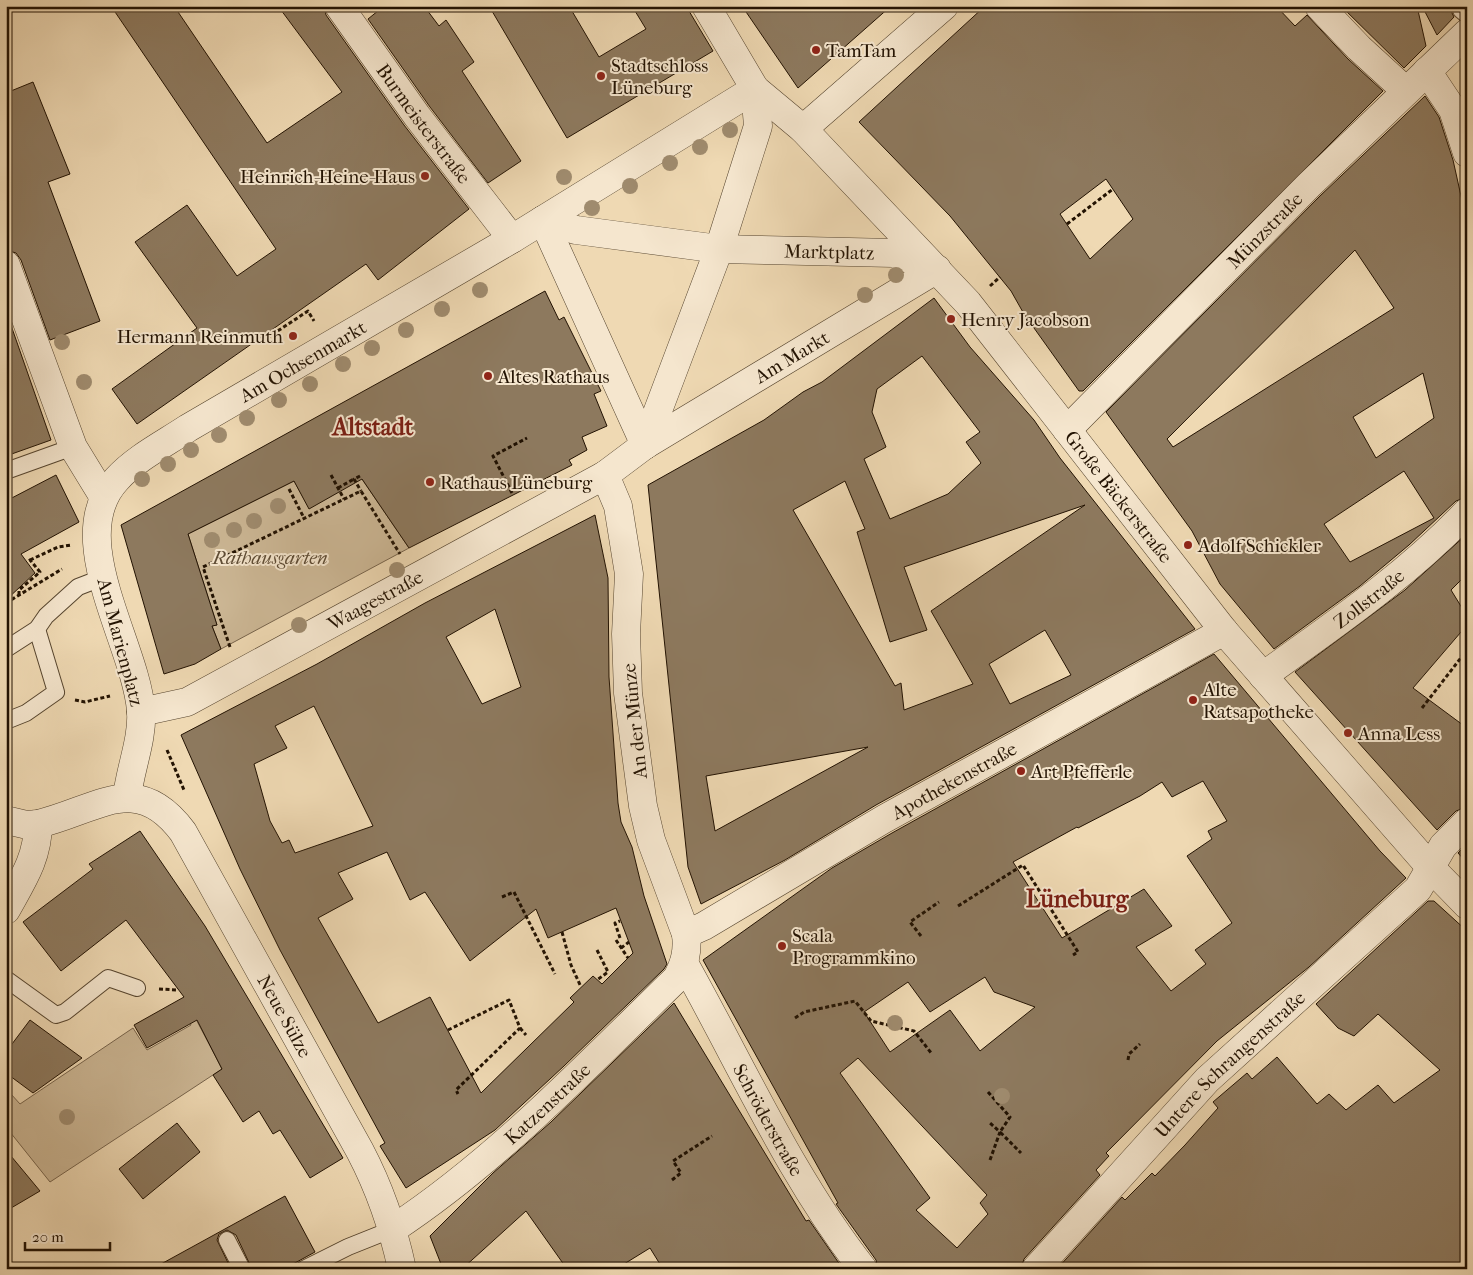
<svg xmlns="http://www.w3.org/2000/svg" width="1473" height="1275" viewBox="0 0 1473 1275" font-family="'IM FELL French Canon',serif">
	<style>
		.green { fill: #ccb795; stroke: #77644c }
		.building { fill: #8d795e; stroke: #221202; fill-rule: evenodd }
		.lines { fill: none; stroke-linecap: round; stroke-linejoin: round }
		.lane-casing { stroke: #55442e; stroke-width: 18 }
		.street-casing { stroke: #55442e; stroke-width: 29 }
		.path { stroke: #221202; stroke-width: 3; stroke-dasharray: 4 2.5; stroke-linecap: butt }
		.lane { stroke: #f5e6ce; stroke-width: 16 }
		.street { stroke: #f5e6ce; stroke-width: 28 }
		.tree { fill: #9f8b6e }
		.poi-dot { fill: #8f2418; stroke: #f5e6ce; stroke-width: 2 }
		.labels { text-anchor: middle; stroke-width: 4; stroke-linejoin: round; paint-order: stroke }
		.poi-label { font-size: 19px; fill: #221202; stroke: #f5e6ce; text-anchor: start }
		.street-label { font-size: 19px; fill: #221202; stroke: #f5e6ce }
		.park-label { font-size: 19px; font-style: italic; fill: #5e4c35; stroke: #f5e6ce }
		.district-label { font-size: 24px; font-weight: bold; fill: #7a1f14; stroke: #f5e6ce }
	</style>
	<rect width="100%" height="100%" fill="#efd9b3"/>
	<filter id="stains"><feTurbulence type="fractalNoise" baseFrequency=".004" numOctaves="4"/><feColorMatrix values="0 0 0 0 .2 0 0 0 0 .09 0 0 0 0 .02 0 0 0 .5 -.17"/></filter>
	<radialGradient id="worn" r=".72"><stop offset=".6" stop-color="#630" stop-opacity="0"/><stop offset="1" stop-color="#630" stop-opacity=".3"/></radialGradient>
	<g class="green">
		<path d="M351,463L409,548L221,649L212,626L217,625L188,534L294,481L309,508Z"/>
		<path d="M186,1000L222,1069L50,1182L6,1127V1098L11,1094L20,1104L133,1028L147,1050L191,1025L180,1005Z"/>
	</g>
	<g class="building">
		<path d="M111,6H174L267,143L342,92L278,6H324L326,15L404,125L469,209L378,280L366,264L137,424L112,389L197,328L135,242L187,205L237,276L276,249Z"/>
		<path d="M384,6H424L439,26L446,20L474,62L462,71L521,161L488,183L430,107L368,19Z"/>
		<path d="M489,6H569L599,57L646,29L632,6H686L713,51L567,138Z"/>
		<path d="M742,6H891L798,88Z"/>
		<path d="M985,6H1276L1295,26L1307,15L1348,59L1383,91L1083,391H1079L1024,314L1011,291L950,216L859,122ZM1106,179L1133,219L1090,259L1060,214Z"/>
		<path d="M1341,6H1417L1426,46L1404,68Z"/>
		<path d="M1422,6H1452V13L1454,17L1437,35Z"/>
		<path d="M33,82L70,174L48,182L100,321L50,340L21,260L16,253L6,250V93Z"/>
		<path d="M1425,96L1439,117L1453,160L1467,223V497L1456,501L1409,545L1360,586L1274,649L1220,584L1192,531L1106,412L1320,196ZM1355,250L1394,308L1173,447L1167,439ZM1423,373L1434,418L1376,458L1353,417ZM1404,471L1434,518L1350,562L1324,524Z"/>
		<path d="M545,291L559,320L564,317L601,391L594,394L607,426L582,437L587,450L569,460L572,465L409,548L362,479L309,509L294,481L188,534L217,625L212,626L221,649L195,664L164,674L121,525Z"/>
		<path d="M934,298L970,347L1034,420L1060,458L1195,629L876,805L785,860L701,904L688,867L648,485L764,420L803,392L822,382ZM922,356L980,432L966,442L981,463L948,494L890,519L864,459L886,447L872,412L877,389ZM845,481L865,529L857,532L890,642L927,630L904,567L1085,505L931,611L973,684L904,710L901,683L895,686L793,510ZM1045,630L1071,675L1010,704L989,664ZM868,747L715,831L706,776Z"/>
		<path d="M6,311L51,440L6,456Z"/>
		<path d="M56,475L79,522L21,554L35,573L6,600V501Z"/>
		<path d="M595,515L608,578L609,677L618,803L621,822L632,847L644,896L667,964L664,969L564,1066L495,1130L406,1188L380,1146L385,1143L280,950L240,869L181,735L317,664L425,603ZM495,609L521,687L482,704L446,637ZM314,706L373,826L295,853L289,840L282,843L270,821L254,764L287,748L275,726ZM387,852L410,900L425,892L470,961L536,909L548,938L616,908L633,953L602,984L593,976L570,998L574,1002L481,1093L430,997L378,1023L318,918L353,899L338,873Z"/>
		<path d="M1467,534V574L1451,590L1467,616V625L1413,688L1467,728V807L1456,811L1437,830L1295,672L1405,590Z"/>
		<path d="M1214,654L1380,851L1406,878L1309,967L1217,1041L1106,1153L1109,1156L1096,1170L1100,1175L1024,1259L1021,1269H878L876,1260L836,1204L838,1203L703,960L832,868L892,833ZM1203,781L1227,821L1208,831L1212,839L1187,856L1232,923L1195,950L1206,964L1171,991L1136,947L1172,926L1144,889L1062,938L1013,862L1077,827L1078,828L1140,796L1162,782L1172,797ZM985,977L994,992L1035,1007L980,1051L950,1010L890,1052L864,1012L908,982L930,1012ZM858,1058L987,1195L980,1203L988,1214L957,1248L916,1210L930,1198L840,1073Z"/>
		<path d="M140,831L205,926L343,1158L310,1178L280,1130L273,1134L259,1111L243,1122L213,1075L222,1069L197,1020L147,1048L134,1025L184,997L126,920L61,971L23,922L93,869L89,864Z"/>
		<path d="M1467,844V863L1458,853Z"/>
		<path d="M1428,901H1434L1467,931V1269H1057L1122,1197L1125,1200L1152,1173L1155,1176L1185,1145L1218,1108L1213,1102L1247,1073L1252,1079L1277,1057L1317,1104L1329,1094L1346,1110L1378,1085L1394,1103L1440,1070L1378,1014L1354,1036L1338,1028L1316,1004Z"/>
		<path d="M674,1003L806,1221L809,1220L843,1269H663L650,1248L616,1269H567L526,1211L462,1269H443L430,1236L493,1173L551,1122Z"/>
		<path d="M30,1020L82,1058L33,1093L6,1073V1052Z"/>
		<path d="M177,1123L200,1152L143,1199L119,1169Z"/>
		<path d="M6,1150L40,1191L6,1211Z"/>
		<path d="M285,1196L315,1252L284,1269H252L236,1235L227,1230L219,1234L217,1240L231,1269H152Z"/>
	</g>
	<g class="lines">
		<g class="lane-casing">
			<g id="lane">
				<path d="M1461,10L1467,15"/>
				<path d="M6,471L73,447"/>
				<path d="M6,649L37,629L46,616L78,587L104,577"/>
				<path d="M6,721L26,713L56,692L37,629"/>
				<path d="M6,979L56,1015L65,1012L108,978L137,988"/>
				<path d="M227,1240L242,1269"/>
				<path d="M304,1269L348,1247L393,1229"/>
			</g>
		</g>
		<g class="street-casing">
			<g id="street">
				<path id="s1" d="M339,6L417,116L512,239"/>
				<path id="s2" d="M706,6L755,89L803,129L968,303L1224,631L1431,868L1467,905"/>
				<path d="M1319,6L1359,48L1406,91"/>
				<path d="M1427,71L1453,110L1467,153"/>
				<path d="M803,129L944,6"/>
				<path id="s3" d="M543,220L576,230L719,249L893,253L931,267"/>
				<path d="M543,220L645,445"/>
				<path d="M6,265L73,447L103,496"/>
				<path id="s4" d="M1067,430L1309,185L1467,33"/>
				<path d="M645,445L719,249L758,126L755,89"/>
				<path id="s5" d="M1263,676C1334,625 1407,575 1467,512"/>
				<path id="s6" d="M141,712L187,702L605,475L645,445L937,269"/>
				<path id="s7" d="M127,797C130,769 143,739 141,711C136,644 62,537 117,479C136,458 164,444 188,428L512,239L755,89"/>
				<path id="s8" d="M6,820L27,825L38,824C97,810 137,770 183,832L360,1151C380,1189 393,1227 402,1269"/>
				<path d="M6,910C22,881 38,858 38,824"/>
				<path id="s9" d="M686,934L704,926L884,819L1224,631"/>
				<path id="s10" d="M684,963C742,1066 790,1176 863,1269"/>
				<path id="s11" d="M393,1229C499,1159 586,1066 677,978C685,963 688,951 686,934L651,840L643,806L628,693L626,634L629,574L618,506L605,475"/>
				<path id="s12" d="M1036,1269L1207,1080L1418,889L1443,846L1467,822"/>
			</g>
		</g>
		<g class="path">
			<path d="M1101,10L1106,6"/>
			<path d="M1067,224L1113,189"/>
			<path d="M990,286L1000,277"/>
			<path d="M267,338L308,311L314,321"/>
			<path d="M331,475L344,499"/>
			<path d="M360,476L354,479L361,491"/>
			<path d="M338,488L354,479"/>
			<path d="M289,489L304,518"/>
			<path d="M512,493L493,456L527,438"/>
			<path d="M30,560L58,547L71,545"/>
			<path d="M19,595V590L40,572L30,560L27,562"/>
			<path d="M6,603L62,569"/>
			<path d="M230,647L203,567L361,491L400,554"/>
			<path d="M75,700L85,702L110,696"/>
			<path d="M1422,708L1467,650"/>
			<path d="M167,750L184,790"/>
			<path d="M502,897L514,892L555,974"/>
			<path d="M958,906L1023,865L1078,952L1073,955"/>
			<path d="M562,932L571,965L581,987"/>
			<path d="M921,936L910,922L939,902"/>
			<path d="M620,938L615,923L620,921"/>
			<path d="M616,940L628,958"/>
			<path d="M621,948L629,942"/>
			<path d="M597,950L608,972L597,980"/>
			<path d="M159,989L178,990"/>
			<path d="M795,1018L804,1012L855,1001L871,1021L914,1031L932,1054"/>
			<path d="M520,1028L526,1035"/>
			<path d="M448,1030L509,1000L520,1028L456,1090L458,1094"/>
			<path d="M1128,1060L1129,1054L1140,1044"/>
			<path d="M988,1092L1010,1117L1000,1132L1021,1153"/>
			<path d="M990,1160L1000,1132L990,1123"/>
			<path d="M672,1180L681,1173L673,1161L712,1136"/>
		</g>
		<use href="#lane" class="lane"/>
		<use href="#street" class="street"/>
	</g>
	<g class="tree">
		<circle cx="730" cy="130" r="8"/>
		<circle cx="700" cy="147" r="8"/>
		<circle cx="670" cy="163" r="8"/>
		<circle cx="564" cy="177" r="8"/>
		<circle cx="630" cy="186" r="8"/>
		<circle cx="592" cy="208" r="8"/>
		<circle cx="896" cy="275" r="8"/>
		<circle cx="480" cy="290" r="8"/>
		<circle cx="865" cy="295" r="8"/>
		<circle cx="442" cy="309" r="8"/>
		<circle cx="406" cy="330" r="8"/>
		<circle cx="62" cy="342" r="8"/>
		<circle cx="372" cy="348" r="8"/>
		<circle cx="343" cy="364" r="8"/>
		<circle cx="84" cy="382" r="8"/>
		<circle cx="310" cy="384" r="8"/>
		<circle cx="279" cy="400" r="8"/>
		<circle cx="247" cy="418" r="8"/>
		<circle cx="219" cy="435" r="8"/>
		<circle cx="191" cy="450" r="8"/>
		<circle cx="168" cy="464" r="8"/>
		<circle cx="142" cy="479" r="8"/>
		<circle cx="278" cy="506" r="8"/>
		<circle cx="254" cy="521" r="8"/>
		<circle cx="234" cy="530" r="8"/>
		<circle cx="212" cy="540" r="8"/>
		<circle cx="397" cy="570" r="8"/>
		<circle cx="299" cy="625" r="8"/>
		<circle cx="895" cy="1023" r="8"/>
		<circle cx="1002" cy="1096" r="8"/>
		<circle cx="67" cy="1117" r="8"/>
	</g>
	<g class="poi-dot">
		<circle cx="816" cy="50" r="5"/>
		<circle cx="601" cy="76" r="5"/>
		<circle cx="425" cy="176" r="5"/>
		<circle cx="951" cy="319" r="5"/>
		<circle cx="293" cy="336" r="5"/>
		<circle cx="488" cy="376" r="5"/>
		<circle cx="430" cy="482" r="5"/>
		<circle cx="1188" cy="545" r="5"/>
		<circle cx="1193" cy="700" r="5"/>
		<circle cx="1348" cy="733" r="5"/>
		<circle cx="1021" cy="771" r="5"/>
		<circle cx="782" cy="946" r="5"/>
	</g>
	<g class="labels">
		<g class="poi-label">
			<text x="826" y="57">TamTam</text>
			<text x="611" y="72">Stadtschloss<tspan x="611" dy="22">Lüneburg</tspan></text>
			<text x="415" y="183" text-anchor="end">Heinrich-Heine-Haus</text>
			<text x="961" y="326">Henry Jacobson</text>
			<text x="283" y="343" text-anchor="end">Hermann Reinmuth</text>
			<text x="498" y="383">Altes Rathaus</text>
			<text x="440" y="489">Rathaus Lüneburg</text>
			<text x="1198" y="552">Adolf Schickler</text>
			<text x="1203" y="696">Alte<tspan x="1203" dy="22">Ratsapotheke</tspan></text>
			<text x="1358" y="740">Anna Less</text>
			<text x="1031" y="778">Art Pfefferle</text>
			<text x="792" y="942">Scala<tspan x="792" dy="22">Programmkino</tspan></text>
		</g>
		<g class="street-label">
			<text dy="7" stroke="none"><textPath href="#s1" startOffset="145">Burmeisterstraße</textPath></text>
			<text dy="7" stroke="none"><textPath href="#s4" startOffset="281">Münzstraße</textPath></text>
			<text dy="7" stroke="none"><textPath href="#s3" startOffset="289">Marktplatz</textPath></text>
			<text dy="7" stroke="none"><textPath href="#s6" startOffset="744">Am Markt</textPath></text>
			<text dy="7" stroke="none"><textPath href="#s7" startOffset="551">Am Ochsenmarkt</textPath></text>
			<text dy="7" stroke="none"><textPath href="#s2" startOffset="644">Große Bäckerstraße</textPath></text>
			<text dy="7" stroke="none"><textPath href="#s5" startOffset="131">Zollstraße</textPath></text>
			<text dy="7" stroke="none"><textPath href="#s6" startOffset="261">Waagestraße</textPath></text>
			<text transform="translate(121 642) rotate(75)" y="7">Am Marienplatz</text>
			<text transform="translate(634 721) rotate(-96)" y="7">An der Münze</text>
			<text dy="7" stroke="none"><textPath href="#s9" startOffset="309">Apothekenstraße</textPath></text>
			<text dy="7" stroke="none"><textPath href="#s8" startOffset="404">Neue Sülze</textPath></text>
			<text dy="7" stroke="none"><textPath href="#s12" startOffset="282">Untere Schrangenstraße</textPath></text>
			<text dy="7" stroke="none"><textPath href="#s11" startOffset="199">Katzenstraße</textPath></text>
			<text dy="7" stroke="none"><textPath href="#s10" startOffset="178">Schröderstraße</textPath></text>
		</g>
		<g class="park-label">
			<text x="270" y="564">Rathausgarten</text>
		</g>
		<g class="district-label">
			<text x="373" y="435">Altstadt</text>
			<text x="1077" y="907">Lüneburg</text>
		</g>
	</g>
	<rect width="1473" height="1275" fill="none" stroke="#efd9b3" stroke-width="25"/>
	<rect x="8" y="8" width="1458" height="1260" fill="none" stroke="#221202" stroke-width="2.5"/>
	<rect x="12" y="12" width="1448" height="1250" fill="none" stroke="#221202"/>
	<path d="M25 1242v8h85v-8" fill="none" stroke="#221202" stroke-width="2.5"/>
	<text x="32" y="1242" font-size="15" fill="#221202" stroke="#f5e6ce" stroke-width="4" paint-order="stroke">20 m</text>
	<rect width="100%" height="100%" filter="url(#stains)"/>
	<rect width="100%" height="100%" fill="url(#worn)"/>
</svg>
